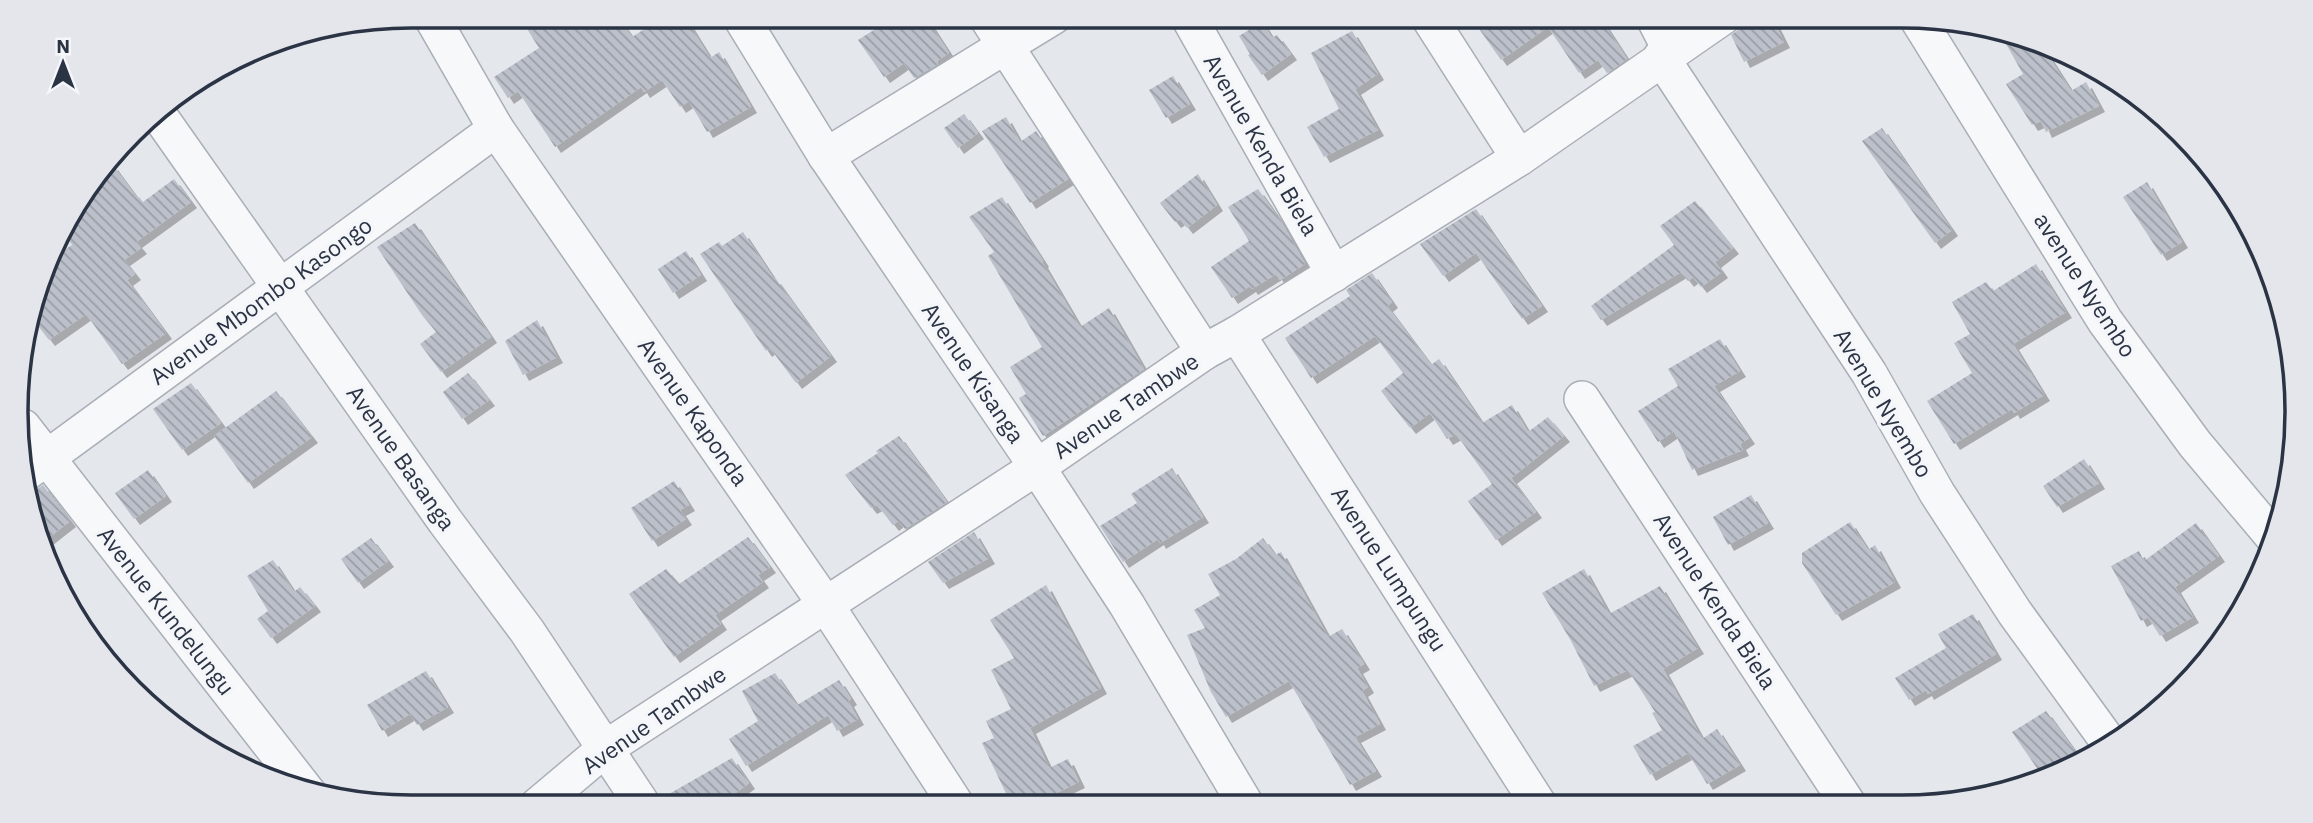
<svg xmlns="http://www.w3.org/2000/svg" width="2313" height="823" viewBox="0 0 2313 823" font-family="'IBM Plex Sans',sans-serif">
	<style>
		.building { fill: url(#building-back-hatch); filter: url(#shadow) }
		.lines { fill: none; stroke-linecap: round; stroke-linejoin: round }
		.street-casing { stroke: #a9aeb7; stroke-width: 38 }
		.street { stroke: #f7f8fa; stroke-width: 35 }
		.labels { text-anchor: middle; stroke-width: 7; stroke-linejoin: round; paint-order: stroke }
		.street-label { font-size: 23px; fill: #2b3445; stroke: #f4f6f9 }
		.rim { fill: none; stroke: #2b3445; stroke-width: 3.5 }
	</style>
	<defs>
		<pattern id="building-back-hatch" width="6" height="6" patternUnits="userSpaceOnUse" patternTransform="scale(1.75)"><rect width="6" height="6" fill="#bbc0ca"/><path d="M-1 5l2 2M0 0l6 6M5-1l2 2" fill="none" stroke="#989da6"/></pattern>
		<filter id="shadow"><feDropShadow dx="6" dy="6" stdDeviation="0" flood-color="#0004"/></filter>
	</defs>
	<rect width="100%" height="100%" fill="#e4e7ec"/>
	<g class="building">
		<path d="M519,16H617L632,37L665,16H684L710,58L719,52L751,107L707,132L689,101L680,107L662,80L644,92L641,87L555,147L518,91L508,98L494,77L539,48Z"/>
		<path d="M896,16H925L949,53L937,61L938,64L914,78L904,63L884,77L858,40Z"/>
		<path d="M1470,16H1599L1627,59L1607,73L1598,60L1579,73L1548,27L1501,60Z"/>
		<path d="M1767,16H1771L1784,42L1744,62L1731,35L1738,30Z"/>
		<path d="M1262,22L1272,38L1277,35L1291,54L1262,75L1248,55L1250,54L1239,36Z"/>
		<path d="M1997,28L2044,49L2071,91L2086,82L2099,106L2046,132L2041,121L2032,125L2006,84L2023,74Z"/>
		<path d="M1352,31L1378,74L1355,89L1378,130L1324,157L1307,127L1339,109L1311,53Z"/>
		<path d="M1173,76L1190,104L1166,118L1149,90Z"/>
		<path d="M964,114L978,133L958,148L944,128Z"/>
		<path d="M1006,117L1020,142L1036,131L1068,179L1030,203L982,131Z"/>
		<path d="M1882,128L1952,230L1935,243L1862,141Z"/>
		<path d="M112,164L137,198L139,197L143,202L174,179L191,202L136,242L141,248L124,260L135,274L127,280L166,333L122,364L86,314L49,340L32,318L49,260L72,245L62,229Z"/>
		<path d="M1198,174L1217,205L1187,228L1180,219L1175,222L1160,203Z"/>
		<path d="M2147,182L2182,242L2161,255L2123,197Z"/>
		<path d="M1258,189L1282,223L1305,264L1280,280L1276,274L1252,289L1250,286L1232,298L1211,267L1249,241L1228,207Z"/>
		<path d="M1002,197L1043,261L1042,262L1080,327L1109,308L1144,369L1043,436L1019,398L1026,394L1010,367L1042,347L988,256L994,252L969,217Z"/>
		<path d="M1695,201L1733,248L1715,262L1722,272L1701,287L1693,277L1688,281L1681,272L1601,320L1591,306L1674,245L1660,226Z"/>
		<path d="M1476,209L1542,306L1522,319L1476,253L1443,276L1420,244Z"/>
		<path d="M415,223L491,337L441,372L420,344L436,332L422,315L377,247Z"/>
		<path d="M743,232L774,279L775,278L831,356L796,383L770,348L766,351L700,254L719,242L722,246Z"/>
		<path d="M686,251L701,275L673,293L658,269Z"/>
		<path d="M2036,264L2066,312L2013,344L2044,395L2014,413L2012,409L1954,444L1927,401L1972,373L1954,343L1970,334L1952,302L1986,282L1993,291Z"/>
		<path d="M1372,273L1392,302L1387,306L1431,365L1439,359L1482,423L1512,405L1528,432L1548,417L1564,436L1511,478L1536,512L1496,540L1468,501L1492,484L1456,434L1447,439L1430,413L1410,428L1381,391L1403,373L1375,336L1311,378L1285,338L1350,296L1346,290Z"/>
		<path d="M537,320L557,357L523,375L505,341Z"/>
		<path d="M1720,339L1740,371L1714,386L1749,438L1740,444L1743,450L1692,470L1674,431L1658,442L1638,411L1678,386L1668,369Z"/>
		<path d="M468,373L489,400L462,419L443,392Z"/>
		<path d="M191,383L221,423L182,450L153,409Z"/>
		<path d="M276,391L312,437L248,483L214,436Z"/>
		<path d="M899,436L947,502L905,529L898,521L893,525L877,505L871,508L845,475L878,453L876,451Z"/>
		<path d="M2084,459L2099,483L2057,507L2043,486Z"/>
		<path d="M1172,468L1203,517L1160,543L1158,539L1123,562L1100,526L1137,503L1131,494Z"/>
		<path d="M148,470L166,496L134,519L115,493Z"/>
		<path d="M674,481L689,505L680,510L686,519L652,541L631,508Z"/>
		<path d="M43,485L70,521L42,543L29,514L28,495Z"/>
		<path d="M1751,495L1768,523L1728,545L1713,517Z"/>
		<path d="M1850,522L1868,550L1875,545L1895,582L1836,615L1802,563V553Z"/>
		<path d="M2196,523L2219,556L2175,587L2193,617L2160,636L2148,617L2141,621L2111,566L2139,551L2144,561Z"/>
		<path d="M974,532L989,558L943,583L928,562Z"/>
		<path d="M748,537L770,567L758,575L763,582L715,615L721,624L674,657L629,594L666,569L679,584Z"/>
		<path d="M371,538L388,561L358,583L341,559Z"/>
		<path d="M1263,538L1275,555L1281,552L1328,637L1342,629L1364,664L1357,668L1368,687L1362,691L1380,724L1355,737L1376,771L1350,785L1289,681L1226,717L1211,692L1187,635L1205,628L1194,610L1220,595L1208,574L1236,559Z"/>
		<path d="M273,560L294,592L300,587L315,606L271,638L257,619L268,611L247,576Z"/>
		<path d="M1584,569L1609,614L1660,586L1698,648L1663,669L1702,739L1717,729L1740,765L1707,784L1688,753L1650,775L1633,746L1662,730L1652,713L1655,712L1628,670L1594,686L1570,639L1542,593Z"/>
		<path d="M1046,585L1101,688L1030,728L1049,768L1068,759L1079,782L1029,806H1012L982,743L994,738L986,721L1011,709L991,670L1014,658L990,620Z"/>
		<path d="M1973,614L1996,654L1928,694L1926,690L1909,700L1895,678L1946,648L1938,634Z"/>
		<path d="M426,671L448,707L417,725L410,714L382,731L367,705Z"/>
		<path d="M775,673L797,705L839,680L851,699L848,701L858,719L837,731L828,715L746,766L729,739L758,721L742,691Z"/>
		<path d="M2046,711L2077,754L2043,777L2012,732Z"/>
		<path d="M732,758L749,783L716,807H664L662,798Z"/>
	</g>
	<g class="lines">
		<g class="street-casing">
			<g id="street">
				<path d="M431,16L496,129L826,605L957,806"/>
				<path d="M740,16L826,156L1037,467L1127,605L1246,805"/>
				<path d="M986,16L1204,352"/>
				<path d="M1188,16L1334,274"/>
				<path d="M1428,16L1519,158"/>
				<path d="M1653,16L1671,51"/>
				<path d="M1917,18L2105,321L2195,444L2274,538"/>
				<path d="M1661,57L1869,373L1937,493L2015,613L2110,744"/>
				<path d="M156,111L445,521L527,631L644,807"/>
				<path d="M826,156L1054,16"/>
				<path d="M1237,334L1539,805"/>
				<path d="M1582,399L1848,804"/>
				<path d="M23,427L309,794"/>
				<path d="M26,473L496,129"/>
				<path d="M536,807L606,748L1037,467L1204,352L1237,334L1519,158L1724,16"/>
			</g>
		</g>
		<use href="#street" class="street"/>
	</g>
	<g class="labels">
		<g class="street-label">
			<text transform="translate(1261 145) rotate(60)" y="8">Avenue Kenda Biela</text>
			<text transform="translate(2085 285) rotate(57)" y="8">avenue Nyembo</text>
			<text transform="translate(261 301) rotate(-36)" y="8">Avenue Mbombo Kasongo</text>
			<text transform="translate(973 373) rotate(56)" y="8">Avenue Kisanga</text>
			<text transform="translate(1883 403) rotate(59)" y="8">Avenue Nyembo</text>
			<text transform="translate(1126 406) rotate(-34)" y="8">Avenue Tambwe</text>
			<text transform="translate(693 412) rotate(55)" y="8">Avenue Kaponda</text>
			<text transform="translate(401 458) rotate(55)" y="8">Avenue Basanga</text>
			<text transform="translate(1389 569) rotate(57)" y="8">Avenue Lumpungu</text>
			<text transform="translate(1715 601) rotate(57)" y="8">Avenue Kenda Biela</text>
			<text transform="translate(166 611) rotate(52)" y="8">Avenue Kundelungu</text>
			<text transform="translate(654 720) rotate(-35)" y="8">Avenue Tambwe</text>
		</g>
	</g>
	<path d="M0 0H2313V823H0ZM411 28H1902A383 383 0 0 1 2285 411V412A383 383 0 0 1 1902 795H411A383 383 0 0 1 28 412V411A383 383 0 0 1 411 28Z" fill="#e4e6eb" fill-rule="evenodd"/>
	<path class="rim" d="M411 28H1902A383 383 0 0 1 2285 411V412A383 383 0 0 1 1902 795H411A383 383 0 0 1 28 412V411A383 383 0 0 1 411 28Z"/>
	<g transform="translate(63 63)" stroke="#f4f6f9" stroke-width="5" paint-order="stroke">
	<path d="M0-5L12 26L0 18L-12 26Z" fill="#2b3445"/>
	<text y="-10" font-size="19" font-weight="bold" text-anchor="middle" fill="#2b3445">N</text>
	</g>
</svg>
